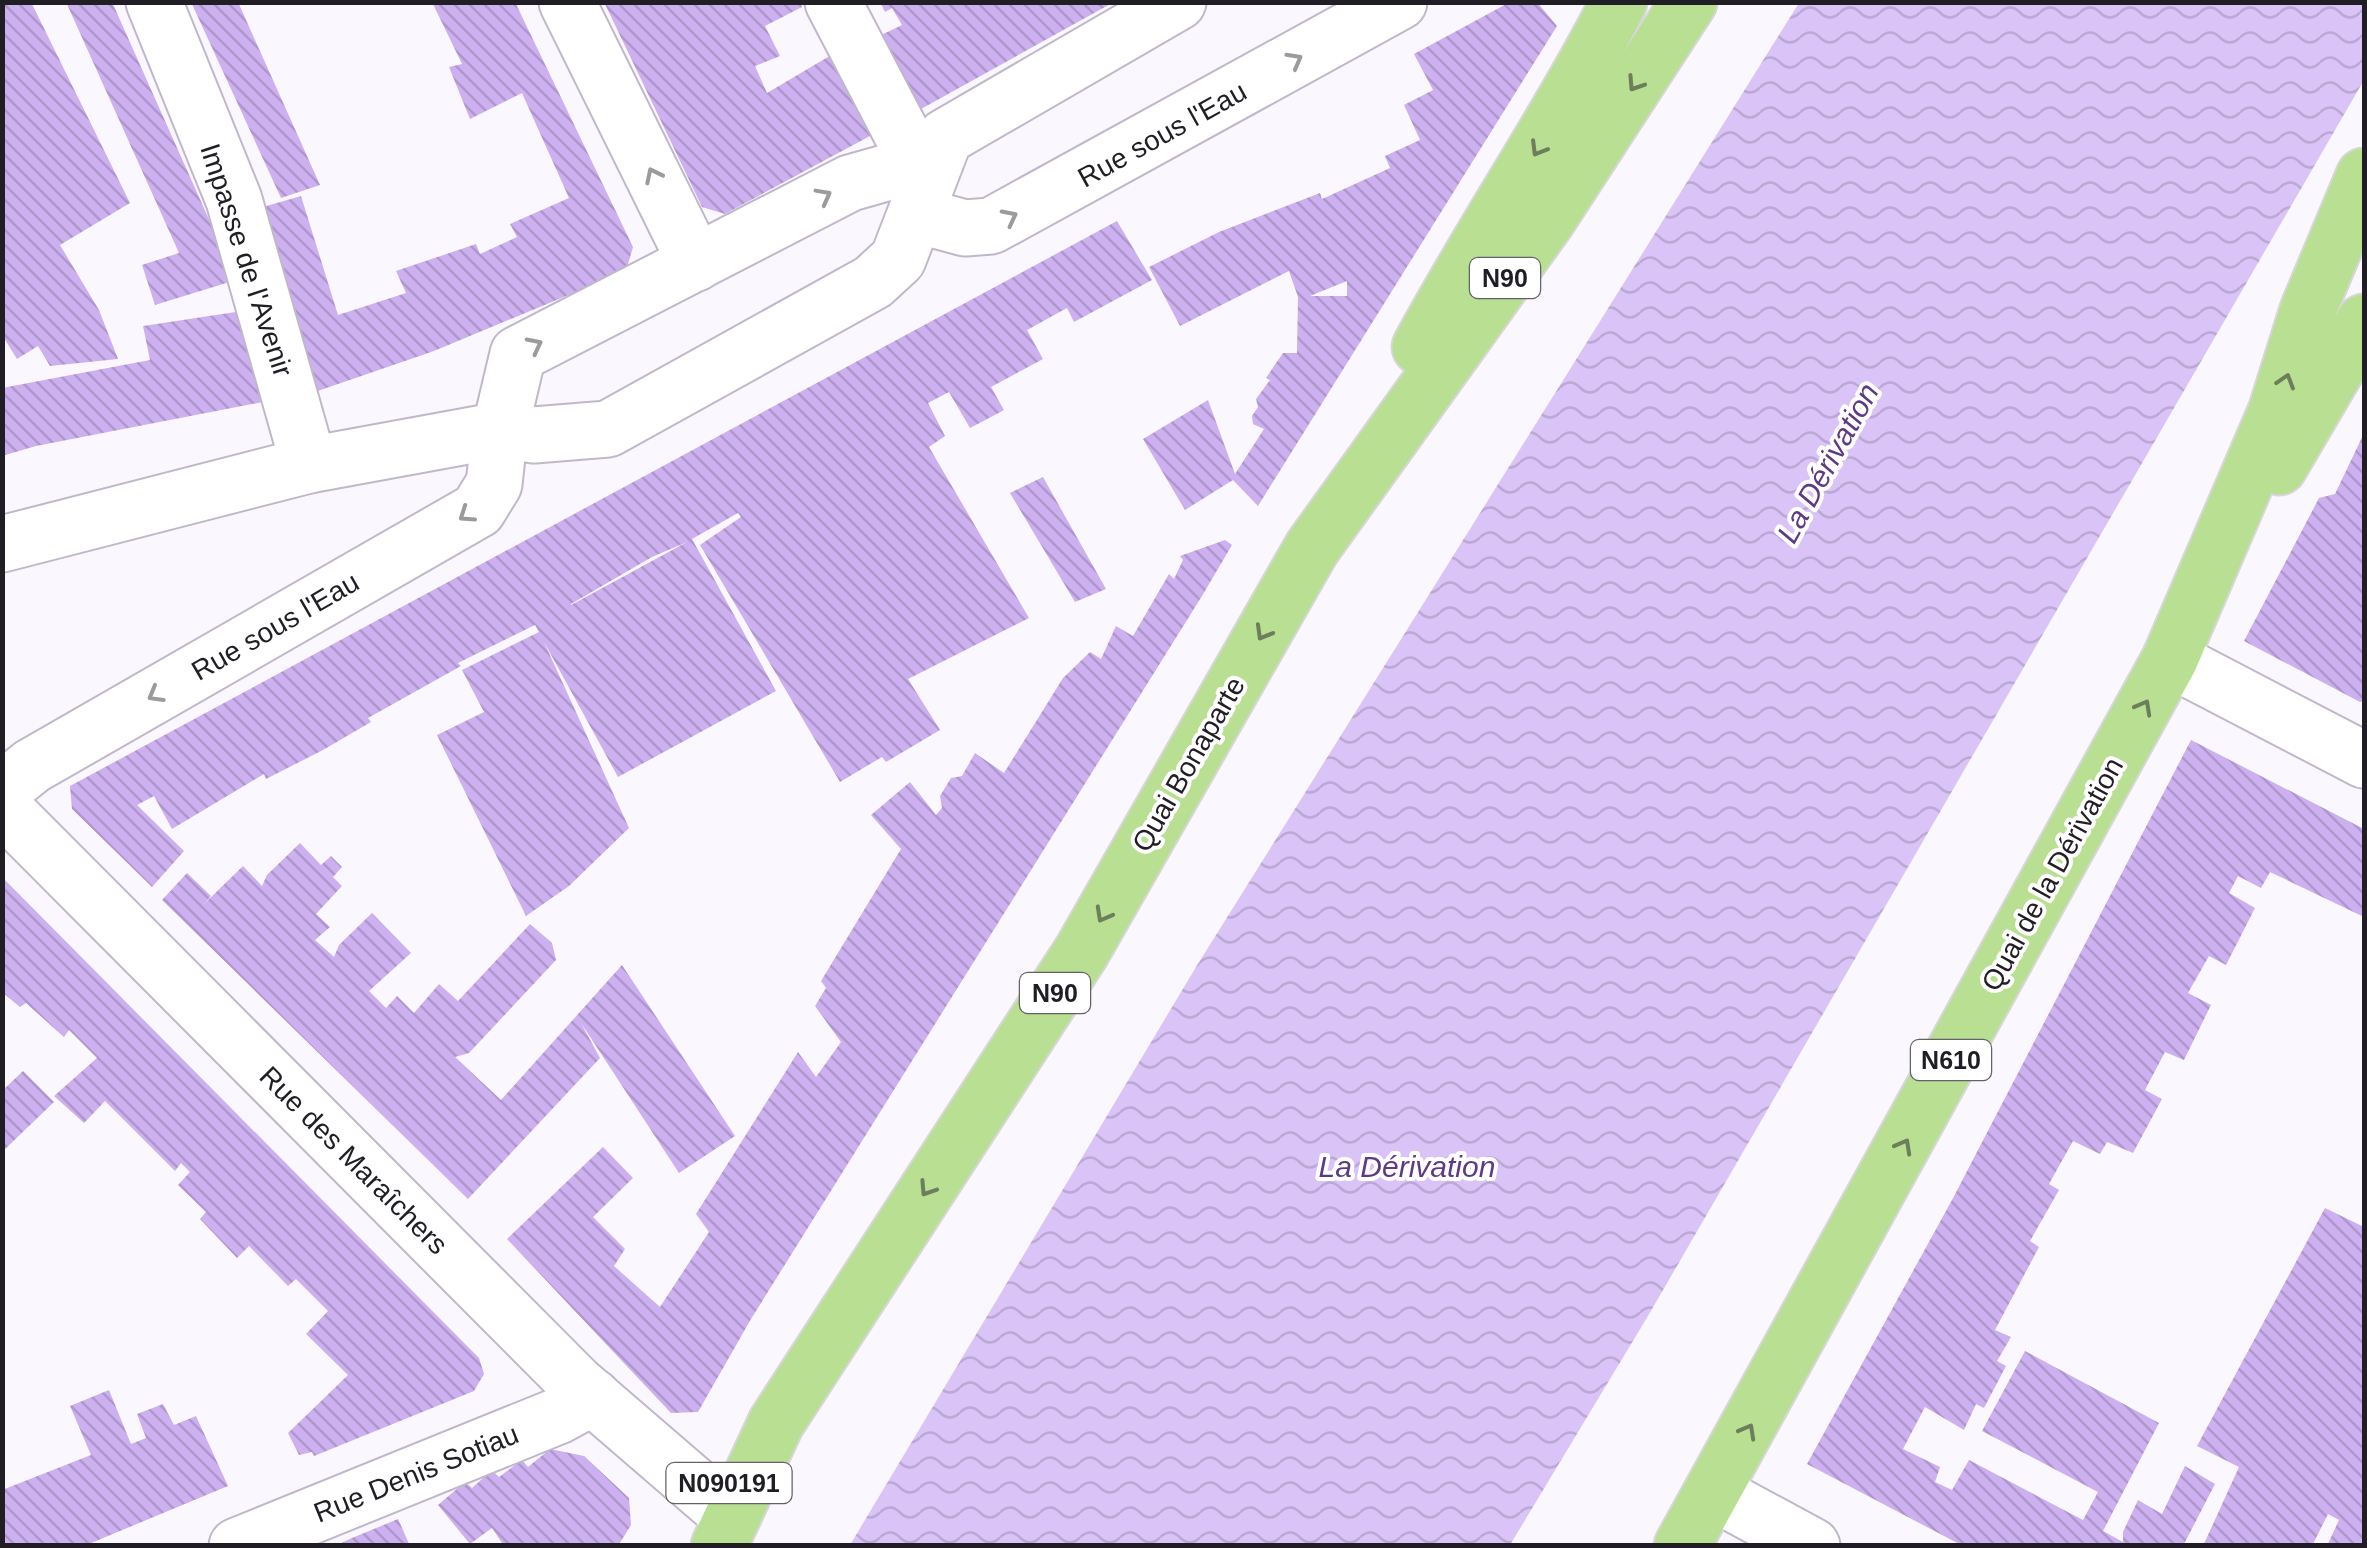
<svg xmlns="http://www.w3.org/2000/svg" width="2367" height="1548" viewBox="0 0 2367 1548" font-family="Arial,sans-serif">
	<style>
		.water { fill: url(#water-waves) }
		.building { fill: url(#building-back-hatch); fill-rule: evenodd }
		.lines { fill: none; stroke-linecap: round; stroke-linejoin: round }
		.minor-casing { stroke: #c0b8ca; stroke-width: 59 }
		.major-casing { stroke: #d7d6d8; stroke-width: 59 }
		.minor { stroke: #fff; stroke-width: 55 }
		.major { stroke: #b9df92; stroke-width: 55 }
		.oneway { stroke: #9b9a9c }
		.oneway2 { stroke: #6c7e5b }
		.labels { text-anchor: middle; stroke-width: 8; stroke-linejoin: round; paint-order: stroke }
		.shield { fill: #fff; stroke: #636266; stroke-width: 2.5 }
		.shield-label { font-size: 25px; font-weight: bold; fill: #201e24 }
		.street-label { font-size: 28px; fill: #201e24; stroke: #fff }
		.water-label { font-size: 30px; font-style: italic; fill: #5f3a84; stroke: #fff }
	</style>
	<defs>
		<pattern id="water-waves" width="16" height="10" patternUnits="userSpaceOnUse" patternTransform="scale(2.5)"><rect width="16" height="10" fill="#dac4f7"/><path d="M0 5q4-4 8 0t8 0" fill="none" stroke="#bba8d4"/></pattern>
		<pattern id="building-back-hatch" width="6" height="6" patternUnits="userSpaceOnUse" patternTransform="scale(2.5)"><rect width="6" height="6" fill="#ccb0ef"/><path d="M-1 5l2 2M0 0l6 6M5-1l2 2" fill="none" stroke="#af97cd"/></pattern>
	</defs>
	<rect width="100%" height="100%" fill="#fbf7ff"/>
	<path class="water" d="M1799,3H2364V80L1648,1316L1510,1545H850L1196,967Z"/>
	<g class="building">
		<path d="M2,2H31L130,203L60,245L99,310L118,359L50,366L38,346L17,359L2,335Z"/>
		<path d="M66,2H112L236,280L155,305L142,265L179,253Z"/>
		<path d="M191,2H238L320,185L281,198Z"/>
		<path d="M432,2H515L633,247L626,271L434,351L309,394L256,209L301,196L338,315L406,293L396,271L476,244L480,254L517,237L510,224L569,198L522,93L470,119L449,67L462,64Z"/>
		<path d="M604,2H800L802,7L765,26L780,56L755,66L767,93L838,51L883,129L725,214L702,207Z"/>
		<path d="M880,2H1114L912,114L873,39L902,25L892,8L885,12Z"/>
		<path d="M1510,2H1537L1557,26L1258,506L1233,480L1185,510L1143,439L1208,400L1235,474L1264,429L1253,424L1252,416L1258,407L1256,399L1270,380L1266,378L1283,353H1297L1298,297L1289,271L1180,326L1149,267L1219,232L1320,193L1322,199L1390,168L1385,156L1420,140L1404,105L1433,90L1414,54ZM1347,281V296H1310Z"/>
		<path d="M1117,221L1152,280L1074,322L1067,308L1027,330L1043,359L991,387L1004,410L993,416L970,428L949,392L928,403L945,436L929,447L1029,618L908,679L940,730L886,762L882,757L840,782L700,545L741,517L738,513L692,539L776,691L618,777L544,642L629,828L569,886L526,916L437,735L484,712L462,670L539,632L535,625L458,663L461,666L368,718L371,722L323,750L266,779L264,774L172,829L154,796L137,805L184,851L152,887L72,809L70,786ZM687,542L571,605V604L652,557Z"/>
		<path d="M249,310L263,402L36,446L2,456V388L150,360L143,326Z"/>
		<path d="M2364,433V701L2360,702L2244,641L2319,498L2335,494Z"/>
		<path d="M1043,477L1106,589L1075,602L1010,493Z"/>
		<path d="M1225,540L1232,545L1202,596L751,1319L698,1412L671,1413L507,1239L603,1147L633,1178L593,1217L625,1249L614,1266L660,1307L709,1232L696,1214L798,1052L816,1077L841,1042L815,1006L826,988L821,981L901,849L871,815L910,782L936,815L942,808L940,796L951,778L962,776L975,753L1004,773L1063,678L1090,652L1101,659L1116,626L1133,636L1169,574L1174,579L1183,560L1180,556Z"/>
		<path d="M2191,740L2364,829V917L2270,872L2261,888L2238,876L2229,893L2255,908L2226,965L2209,956L2188,993L2211,1005L2184,1060L2165,1052L2145,1090L2162,1099L2133,1153L2107,1142L2100,1154L2073,1141L2049,1184L2059,1190L2030,1241L2039,1247L1995,1330L2011,1337L1997,1361L2006,1366L1984,1408L1976,1404L1964,1430L1925,1407L1903,1449L1940,1467L1935,1482L1952,1490L1969,1460L2083,1520L2098,1492L1982,1431L2025,1351L2159,1423L2103,1531L2123,1542V1532L2138,1500L2162,1514L2185,1466L2215,1484L2183,1546H1963L1807,1464L1952,1200Z"/>
		<path d="M300,843L321,865L331,856L342,867L333,877L342,886L316,914L330,927L315,940L334,957L339,945L372,913L411,953L369,991L386,1008L397,996L414,1013L439,984L458,1001L530,924L552,943L556,960L469,1053L455,1057L501,1100L622,965L735,1136L679,1173L581,1023L600,1058L468,1199L162,900L187,873L211,896L204,904L243,866L262,886L267,875Z"/>
		<path d="M2,877L479,1358L484,1374L474,1391L314,1456L312,1452L299,1455L288,1433L348,1375L306,1334L328,1311L296,1279L288,1286L249,1246L237,1258L200,1219L206,1212L178,1185L190,1172L181,1163L175,1171L105,1101L84,1123L54,1096L97,1058L69,1030L64,1037L26,1003L20,1007L2,992Z"/>
		<path d="M23,1071L54,1102L2,1152V1091Z"/>
		<path d="M2325,1208L2364,1227V1546H2327L2339,1520L2328,1514L2312,1546H2203L2239,1467L2197,1446Z"/>
		<path d="M109,1390L131,1444L146,1438L137,1414L163,1404L174,1425L196,1416L228,1486L84,1546H2V1490L91,1455L70,1406Z"/>
		<path d="M550,1449L584,1456L629,1498L631,1525L618,1546H504L492,1528L470,1544L438,1505L465,1482L472,1488L492,1470L499,1477L522,1460L528,1467Z"/>
		<path d="M398,1519L410,1546H335L352,1538Z"/>
	</g>
	<g class="lines">
		<g class="minor-casing">
			<g id="minor">
				<path d="M154,2L234,200L309,465"/>
				<path d="M567,2L696,263"/>
				<path d="M833,2L904,138L932,162"/>
				<path d="M917,215L965,228L991,226L1399,2"/>
				<path d="M2,544L309,465L500,430L534,435L608,429L873,282L898,259L945,137L1178,2"/>
				<path d="M2170,659L2364,760"/>
				<path d="M2,790L32,766L478,510L494,484L500,430L518,354L850,183L896,170L927,180"/>
				<path d="M2,807L576,1383L714,1502"/>
				<path d="M1714,1493L1812,1546"/>
				<path d="M237,1546L558,1416L593,1397"/>
			</g>
		</g>
		<g class="major-casing">
			<g id="major">
				<path d="M1420,347C1483,230 1558,121 1619,2"/>
				<path d="M2279,467L2364,322"/>
				<path d="M719,1546L776,1423L1082,951L1312,548L1548,219L1689,2"/>
				<path d="M1682,1546L2170,659L2276,412L2308,310L2364,176"/>
			</g>
		</g>
		<use href="#minor" class="minor"/>
		<use href="#major" class="major"/>
	</g>
	<defs><path id="oneway-chevron" d="M-2-3.5L2.5 0L-2 3.5" fill="none" stroke-width="1.6" stroke-linecap="round" stroke-linejoin="round" transform="scale(2.5)"/></defs>
	<g class="oneway">
		<use href="#oneway-chevron" transform="translate(1295 60) rotate(-29)"/>
		<use href="#oneway-chevron" transform="translate(653 175) rotate(-116)"/>
		<use href="#oneway-chevron" transform="translate(824 196) rotate(-28)"/>
		<use href="#oneway-chevron" transform="translate(1010 217) rotate(-27)"/>
		<use href="#oneway-chevron" transform="translate(535 345) rotate(-27)"/>
		<use href="#oneway-chevron" transform="translate(466 515) rotate(146)"/>
		<use href="#oneway-chevron" transform="translate(155 695) rotate(150)"/>
	</g>
	<g class="oneway2">
		<use href="#oneway-chevron" transform="translate(1635 84) rotate(123)"/>
		<use href="#oneway-chevron" transform="translate(1538 149) rotate(121)"/>
		<use href="#oneway-chevron" transform="translate(2286 381) rotate(-73)"/>
		<use href="#oneway-chevron" transform="translate(1263 633) rotate(120)"/>
		<use href="#oneway-chevron" transform="translate(2144 707) rotate(-61)"/>
		<use href="#oneway-chevron" transform="translate(1103 915) rotate(119)"/>
		<use href="#oneway-chevron" transform="translate(1904 1146) rotate(-61)"/>
		<use href="#oneway-chevron" transform="translate(927 1189) rotate(123)"/>
		<use href="#oneway-chevron" transform="translate(1748 1431) rotate(-61)"/>
	</g>
	<g class="labels">
		<g class="shield">
			<rect x="1470" y="258" width="70" height="40" rx="8"/>
			<rect x="1020" y="973" width="70" height="40" rx="8"/>
			<rect x="1911" y="1040" width="80" height="40" rx="8"/>
			<rect x="666.5" y="1463" width="125" height="40" rx="8"/>
		</g>
		<g class="shield-label">
			<text x="1505" y="287">N90</text>
			<text x="1055" y="1002">N90</text>
			<text x="1951" y="1069">N610</text>
			<text x="729" y="1492">N090191</text>
		</g>
		<g class="street-label">
			<text transform="translate(1162 134) rotate(-29)" y="10">Rue sous l'Eau</text>
			<text transform="translate(247 260) rotate(72)" y="10">Impasse de l'Avenir</text>
			<text transform="translate(275 626) rotate(-30)" y="10">Rue sous l'Eau</text>
			<text transform="translate(1188 764) rotate(-60)" y="10">Quai Bonaparte</text>
			<text transform="translate(2052 874) rotate(-61)" y="10">Quai de la Dérivation</text>
			<text transform="translate(354 1160) rotate(45)" y="10">Rue des Maraîchers</text>
			<text transform="translate(416 1473) rotate(-22)" y="10">Rue Denis Sotiau</text>
		</g>
		<g class="water-label">
			<text transform="translate(1828 463) rotate(-61)" y="10">La Dérivation</text>
			<text x="1407" y="1177">La Dérivation</text>
		</g>
	</g>
	<rect width="2367" height="1548" fill="none" stroke="#201e24" stroke-width="10"/>
</svg>
